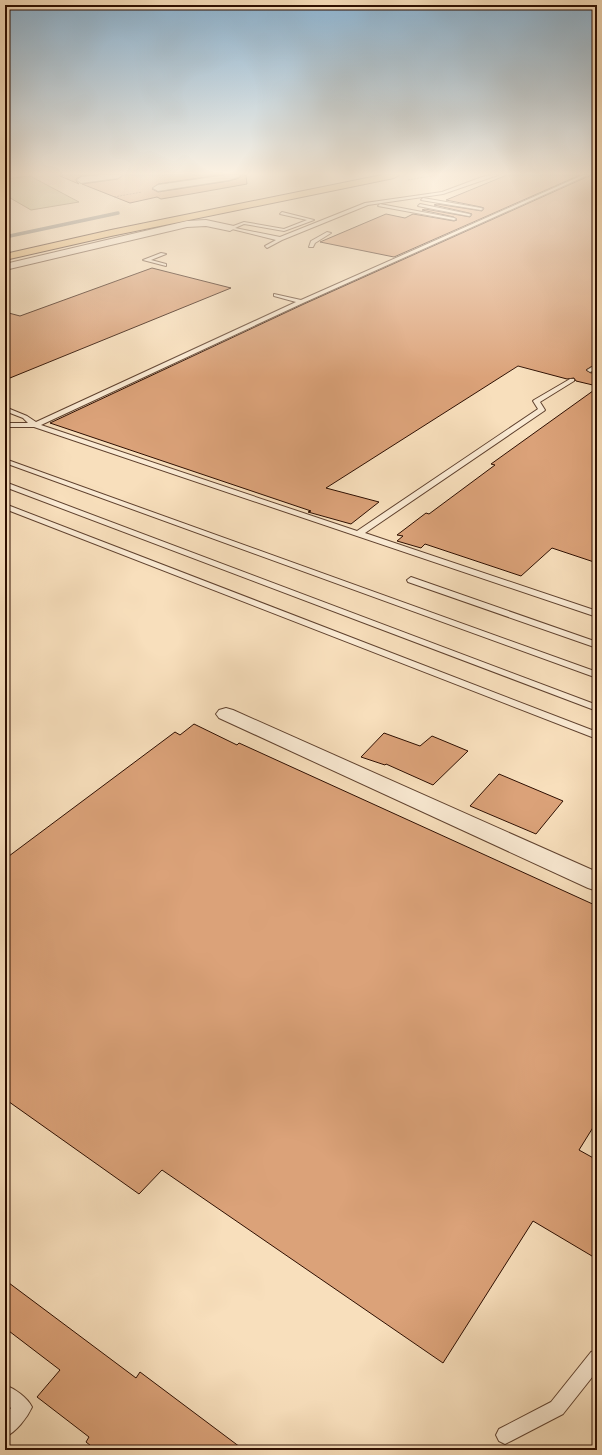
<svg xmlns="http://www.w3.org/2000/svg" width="602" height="1455" viewBox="0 0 602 1455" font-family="'Old Standard TT',serif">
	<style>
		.green { fill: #c4c08c; stroke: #786746 }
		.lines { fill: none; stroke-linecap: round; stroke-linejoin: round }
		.stream { stroke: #747571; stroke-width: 3.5 }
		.building { fill: #dba279; stroke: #2d0e00 }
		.lane-casing { stroke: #60422f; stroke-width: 2 }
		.street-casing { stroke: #60422f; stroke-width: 2 }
		.highway-casing { stroke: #2d0e00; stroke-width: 2 }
		.path { stroke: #2d0e00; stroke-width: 1; stroke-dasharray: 0.5 1; stroke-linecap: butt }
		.lane { fill: #faead3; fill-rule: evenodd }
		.street { fill: #faead3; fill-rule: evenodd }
		.highway { fill: #ecc07e; fill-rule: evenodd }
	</style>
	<rect width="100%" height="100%" fill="#f8dfbc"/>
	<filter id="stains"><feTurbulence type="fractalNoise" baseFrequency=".005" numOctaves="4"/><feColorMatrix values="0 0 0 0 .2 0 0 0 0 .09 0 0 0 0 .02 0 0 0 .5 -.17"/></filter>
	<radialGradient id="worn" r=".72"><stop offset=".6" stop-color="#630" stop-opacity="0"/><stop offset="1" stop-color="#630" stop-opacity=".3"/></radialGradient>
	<path class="green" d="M30,176L79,202L31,210L5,195V179Z"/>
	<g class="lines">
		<path class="stream" d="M5,237L118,213"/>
	</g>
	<g class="building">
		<path d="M60,175H90L81,176L76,179V181L79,184L60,176Z"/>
		<path d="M123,175H219L158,184L152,189L158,192L229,181L239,178L241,175H246L247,184L191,194L161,199L157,197L130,203L82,184L118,179Z"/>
		<path d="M507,175H580L394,257L320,242L386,214L405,218L413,214L454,221L457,220L454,217L422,210L425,209L470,217L472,214L469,213L434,205L437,204L482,211L484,208L481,207L446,200Z"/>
		<path d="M589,175H597V363L586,370L591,373L597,371V386L576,381L574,378L567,379L518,366L326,488L379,502L351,524L308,512L311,511L50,423L304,304L589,176Z"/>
		<path d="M152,268L231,288L5,380V312L20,316Z"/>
		<path d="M597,388V563L552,548L521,576L425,544L421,548L397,541L403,536L397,535L426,513L429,514L495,465L491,464Z"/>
		<path d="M194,724L237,745L239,743L597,906V1121L579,1150L597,1160V1259L533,1221L443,1363L162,1170L139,1194L5,1099V859L175,732L180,735Z"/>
		<path d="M384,733L420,746L432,736L468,751L433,785L386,764L385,765L361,757Z"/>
		<path d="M499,774L563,801L536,834L470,806Z"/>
		<path d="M5,1280L136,1378L140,1372L244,1450H96L86,1442L89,1437L37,1397L60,1370L5,1328Z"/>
	</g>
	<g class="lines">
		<g class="lane-casing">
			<g id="lane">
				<path d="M493,175H498L443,194L368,205L282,240L267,248L265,246L276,240L228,228L244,222L284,229L307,220L280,214L282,212L314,220L284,231L244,224L235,228L280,237L365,203L442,192L482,177Z"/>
				<path d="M583,175H588L303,303L41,425L357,531L538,409L533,401L534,400L570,379H574V381L540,402L545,410L544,411L365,533L597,611V617L34,427H5V423H28L23,418L5,411V407L27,416L36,422L296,302L274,296V294L301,300Z"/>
				<path d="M423,198L481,208L483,209L481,210L421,200Z"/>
				<path d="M380,204L454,218L456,219L454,220L378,206Z"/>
				<path d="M420,204L469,214L471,215L469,216L418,206Z"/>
				<path d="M327,232L331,233L315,243L313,247H309L311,241Z"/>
				<path d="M161,253L166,254L151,260L166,264V266L143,260Z"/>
				<path d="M597,364V369L590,372L587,370Z"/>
				<path d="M5,459L597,672V678L5,463Z"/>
				<path d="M5,482L597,705V711L5,487Z"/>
				<path d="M5,504L597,732V739L5,509Z"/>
				<path d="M411,577L597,642V648L408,582L407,580Z"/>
				<path d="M597,1350V1371L563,1414L511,1441L505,1444L499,1441L496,1435L499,1429L551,1402L591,1352Z"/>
				<path d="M5,1385C15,1389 27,1397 32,1407C27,1418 16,1432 5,1437V1415L11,1408L5,1404Z"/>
			</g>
		</g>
		<g class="street-casing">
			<g id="street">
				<path d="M101,175H122L118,178L81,183L77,180L81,177Z"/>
				<path d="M227,175H240L239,177L229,180L158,191L153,188L158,185Z"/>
				<path d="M206,220L234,226L235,228L230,231L206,226L187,227L5,270V264L187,221Z"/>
				<path d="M226,708L233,710L597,872V891L588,888L219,718L216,714L219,710Z"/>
			</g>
		</g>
		<g class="highway-casing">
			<path id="highway" d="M382,175H399L394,178L111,236L5,260V254L111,230Z"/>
		</g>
		<g class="path">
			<path d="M408,180L437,175"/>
			<path d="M114,197L142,192"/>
		</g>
		<use href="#lane" class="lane"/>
		<use href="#street" class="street"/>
		<use href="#highway" class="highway"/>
	</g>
	<linearGradient id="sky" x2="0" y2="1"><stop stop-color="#8cb6d6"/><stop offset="0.46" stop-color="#fcf1e1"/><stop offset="1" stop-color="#fcf1e1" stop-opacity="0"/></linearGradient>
	<rect width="602" height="378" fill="url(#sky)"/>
	<rect width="602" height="1455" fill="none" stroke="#f8dfbc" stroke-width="20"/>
	<rect x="6" y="6" width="590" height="1443" fill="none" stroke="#2d0e00" stroke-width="2"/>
	<rect x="10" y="10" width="582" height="1435" fill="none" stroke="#2d0e00"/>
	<rect width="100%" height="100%" filter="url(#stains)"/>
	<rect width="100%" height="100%" fill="url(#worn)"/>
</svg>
